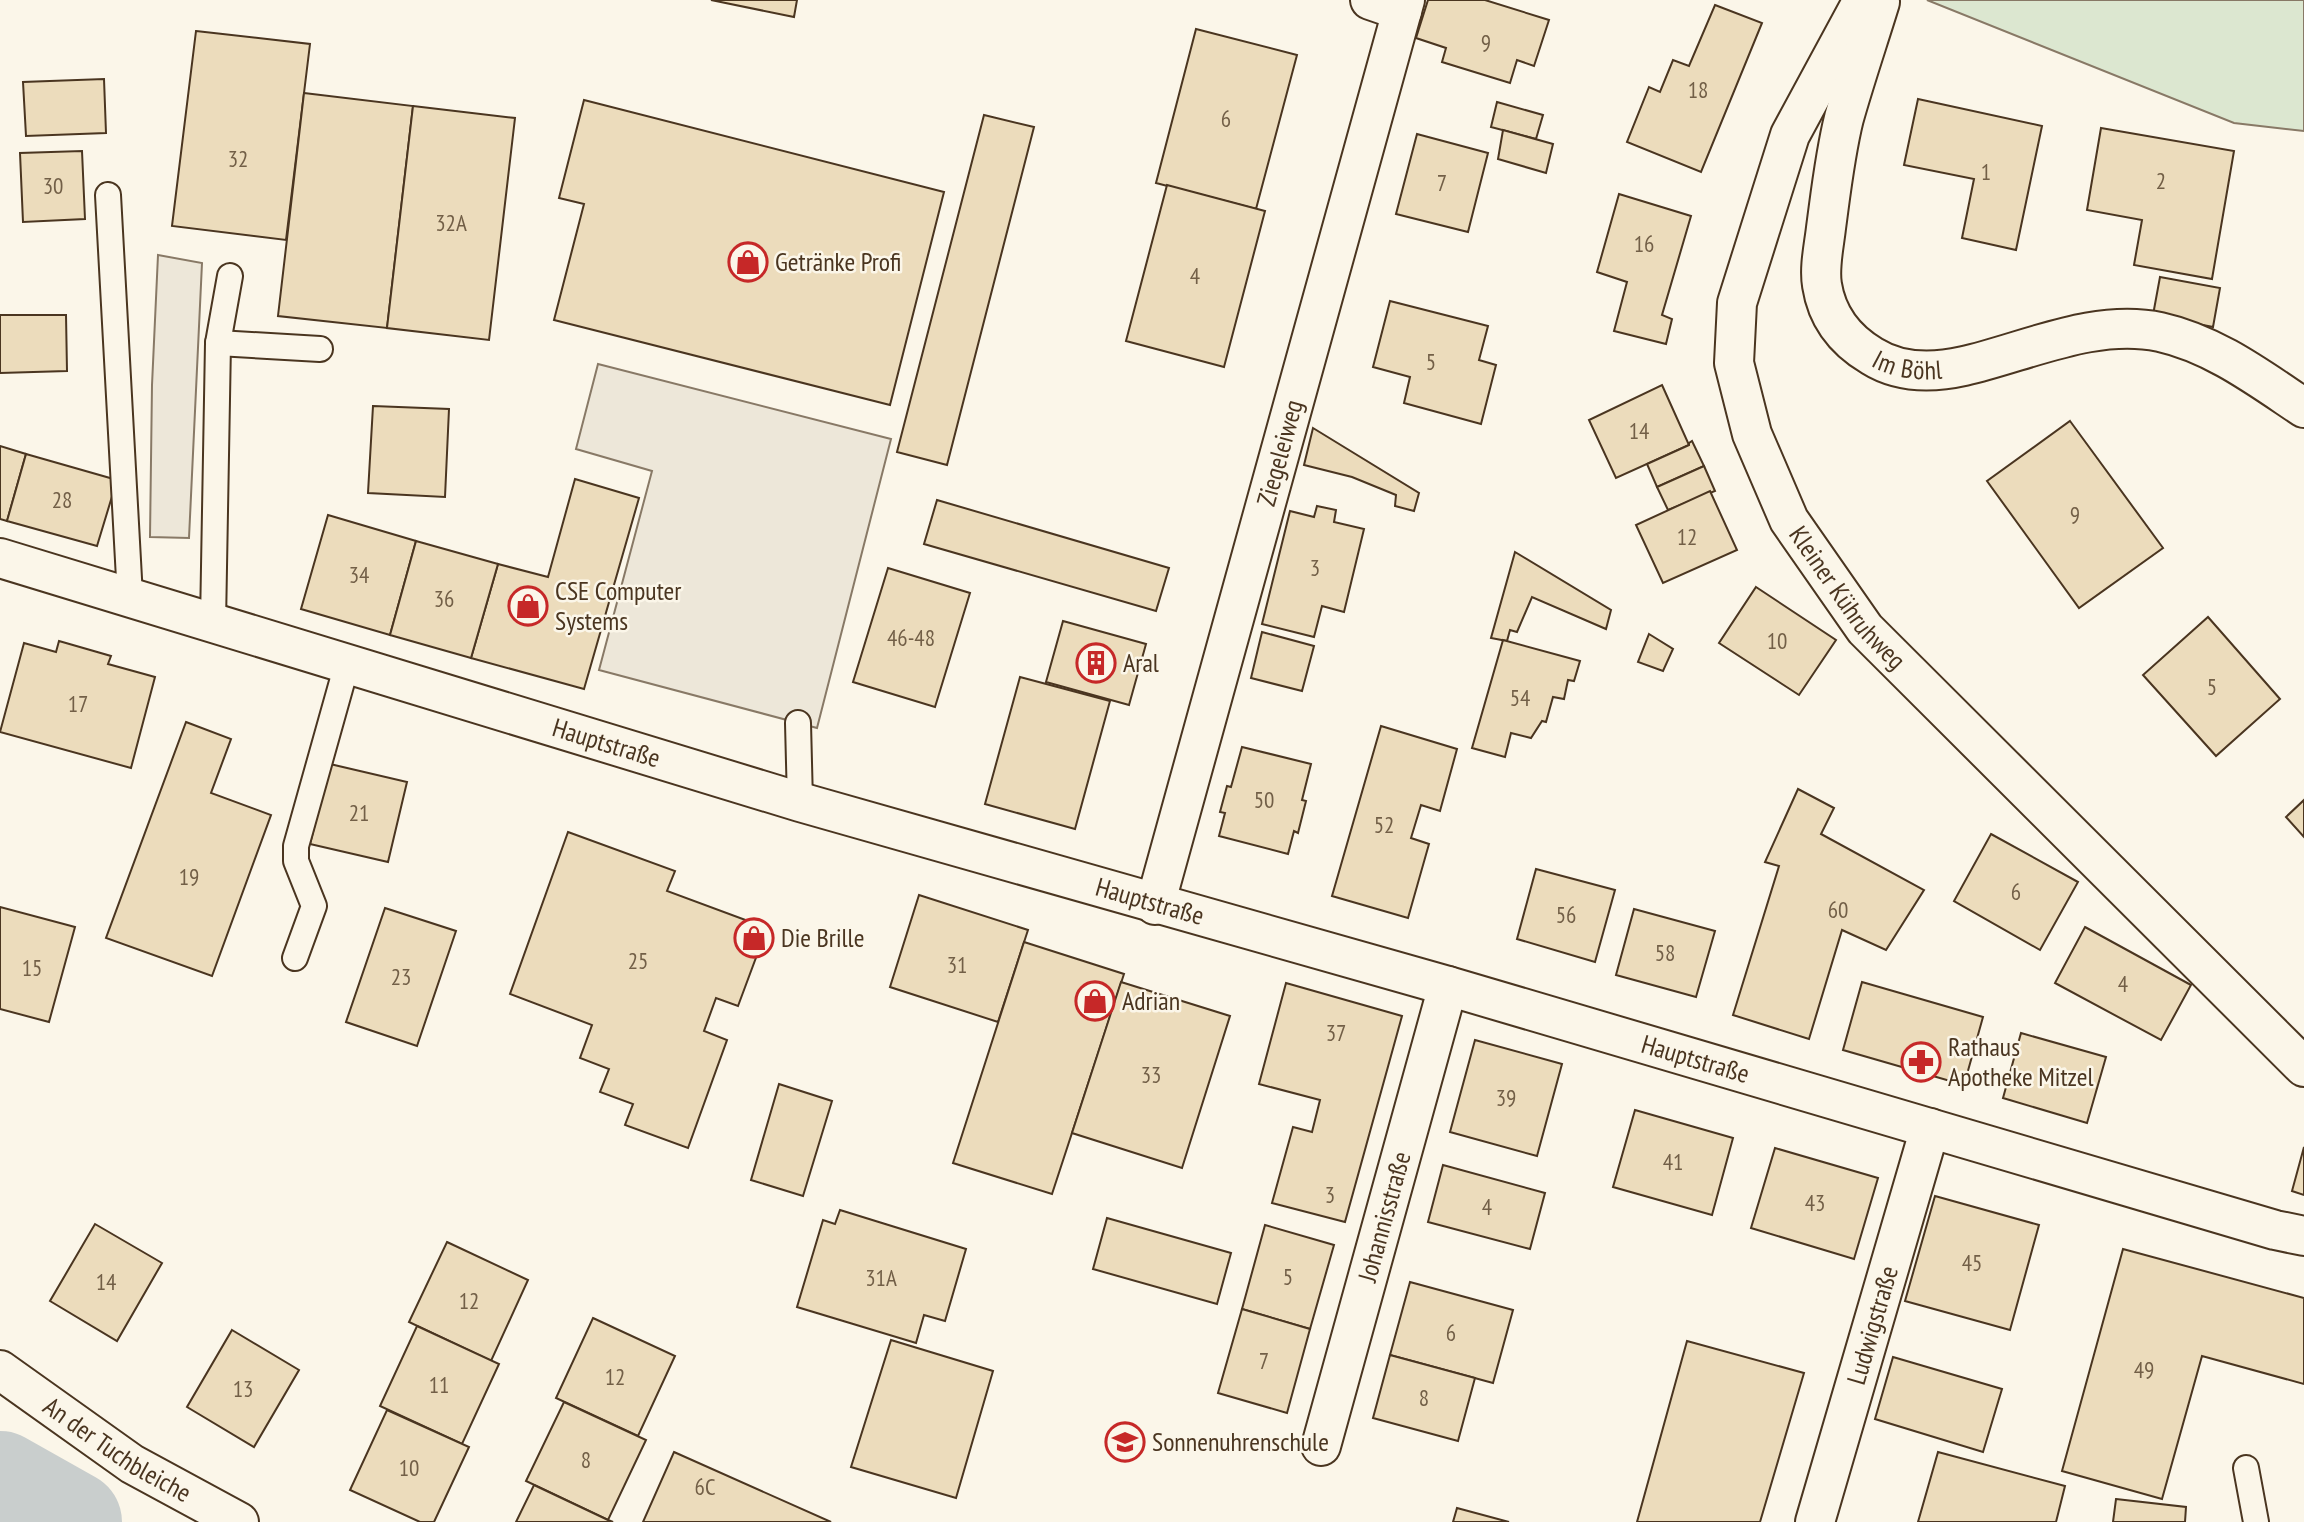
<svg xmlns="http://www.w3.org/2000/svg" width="2304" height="1522" viewBox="0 0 2304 1522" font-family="'PT Sans Narrow',sans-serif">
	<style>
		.green { fill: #dce7d0; stroke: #887966; stroke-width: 2 }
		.parking { fill: #ede7d9; stroke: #887966; stroke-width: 2 }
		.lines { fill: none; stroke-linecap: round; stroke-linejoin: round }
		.river { stroke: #c9cecd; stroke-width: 102 }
		.building { fill: #ecdcbc; stroke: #4a3520; stroke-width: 2 }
		.lane-casing { stroke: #4a3520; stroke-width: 28 }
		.street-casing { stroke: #4a3520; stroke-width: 42 }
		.secondary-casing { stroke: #4a3520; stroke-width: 42 }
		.lane { stroke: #fbf6e9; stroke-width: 24 }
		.street { stroke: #fbf6e9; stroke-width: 38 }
		.secondary { stroke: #fbf6e9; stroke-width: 38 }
		.labels { text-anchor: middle; stroke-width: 5; stroke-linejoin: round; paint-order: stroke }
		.number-label { font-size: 23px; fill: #725f47 }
		.poi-label { font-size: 26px; fill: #4a3520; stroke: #fbf6e9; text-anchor: start }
		.street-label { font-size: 26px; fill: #4a3520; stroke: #fbf6e9 }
	</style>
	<rect width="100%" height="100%" fill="#fbf6e9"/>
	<path class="green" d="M1927,0H2304V131L2234,123Z"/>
	<g class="parking">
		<path d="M158,255L202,263L189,538L150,537L152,385Z"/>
		<path d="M598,364L891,439L817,728L599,670L652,471L576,449Z"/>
	</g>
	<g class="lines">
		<path class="river" d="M0,1482L71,1522"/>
	</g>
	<g class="building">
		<path d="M711,0H797L794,17Z"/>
		<path d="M1428,0H1485L1549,20L1534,66L1517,60L1510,83L1442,62L1446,48L1416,38Z"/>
		<path d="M1715,5L1762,23L1701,172L1627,142L1649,87L1660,92L1673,60L1689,66Z"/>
		<path d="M1196,29L1297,55L1256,209L1156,183Z"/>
		<path d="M196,31L310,44L286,240L172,226Z"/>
		<path d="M104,79L106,133L26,136L23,82Z"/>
		<path d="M304,93L413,106L387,328L278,316Z"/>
		<path d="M1918,99L2042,126L2016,250L1962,238L1974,179L1904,165Z"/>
		<path d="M584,100L944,192L890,405L554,320L584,204L559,198Z"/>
		<path d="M1497,102L1543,115L1536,139L1491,127Z"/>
		<path d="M413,106L515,118L489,340L387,328Z"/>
		<path d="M984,115L1034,127L947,465L897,452Z"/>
		<path d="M2101,128L2234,151L2212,279L2134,265L2142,220L2087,210Z"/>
		<path d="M1503,130L1553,144L1546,173L1498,159Z"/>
		<path d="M1417,134L1488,153L1468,232L1396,214Z"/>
		<path d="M82,151L85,219L23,222L20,153Z"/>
		<path d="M1167,185L1265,211L1224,367L1126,341Z"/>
		<path d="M1619,194L1691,216L1662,315L1672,319L1666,344L1614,331L1627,282L1597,272Z"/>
		<path d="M2160,277L2220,288L2213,327L2153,315Z"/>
		<path d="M1390,301L1488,326L1479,360L1496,365L1481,424L1404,403L1410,377L1373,367Z"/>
		<path d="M0,315H66L67,371L0,373Z"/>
		<path d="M1662,385L1689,445L1616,478L1589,420Z"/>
		<path d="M373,406L449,409L445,497L368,493Z"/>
		<path d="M2070,421L2163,548L2079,608L1987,481Z"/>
		<path d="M1313,428L1419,493L1414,511L1395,506L1396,495L1352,477L1304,465Z"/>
		<path d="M1692,441L1704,466L1657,487L1647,464L1689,445V443Z"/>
		<path d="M0,446L26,454L7,521L0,519Z"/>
		<path d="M26,454L117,480L97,546L7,521Z"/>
		<path d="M1704,466L1715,491L1668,510L1657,487Z"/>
		<path d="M575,479L639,498L584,689L471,658L498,564L548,577Z"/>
		<path d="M1710,491L1737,550L1663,583L1636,525Z"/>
		<path d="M937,500L1169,568L1156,611L924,544Z"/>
		<path d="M1317,506L1336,510L1334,522L1364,529L1344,612L1322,606L1314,637L1262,624L1290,511L1314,517Z"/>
		<path d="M328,515L416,541L390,635L301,609Z"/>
		<path d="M416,541L498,564L471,658L390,635Z"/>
		<path d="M1515,552L1611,610L1606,629L1532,597L1517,632L1510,630L1507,641L1491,638Z"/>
		<path d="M888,568L970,593L935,707L853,682Z"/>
		<path d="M1756,587L1836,640L1799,695L1719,643Z"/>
		<path d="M2208,617L2280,699L2216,756L2143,675Z"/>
		<path d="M1063,621L1146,644L1129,705L1046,682Z"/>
		<path d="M1262,632L1314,646L1302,691L1251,678Z"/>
		<path d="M1649,634L1673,649L1663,671L1638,662Z"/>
		<path d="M1503,640L1580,661L1574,681L1568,680L1564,699L1553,697L1546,722L1542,721L1531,738L1511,733L1505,757L1472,748Z"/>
		<path d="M59,641L111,656L108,664L155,677L131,768L0,732L24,643L56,652Z"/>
		<path d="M1020,677L1110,701L1075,829L985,804Z"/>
		<path d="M186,722L231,739L211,793L271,815L212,976L106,938Z"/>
		<path d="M1381,726L1457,749L1440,811L1421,805L1411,838L1429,844L1408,918L1332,896Z"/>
		<path d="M1242,747L1311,764L1302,800L1306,801L1298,833L1294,831L1288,854L1219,836L1225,813L1220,812L1227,786L1231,787Z"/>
		<path d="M330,764L407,782L388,862L310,844Z"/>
		<path d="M1798,789L1834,808L1821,834L1924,890L1886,950L1842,930L1809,1039L1733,1015L1779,866L1765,862Z"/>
		<path d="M2304,800V837L2286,817Z"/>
		<path d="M568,832L675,871L667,891L767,928L738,1006L716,998L704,1031L727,1040L688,1148L625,1125L633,1104L600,1092L609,1069L580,1058L592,1025L510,994Z"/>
		<path d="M1991,834L2078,882L2040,950L1954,901Z"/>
		<path d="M1536,869L1615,890L1595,962L1517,939Z"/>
		<path d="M919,895L1028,930L998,1022L890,987Z"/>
		<path d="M0,907L75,927L49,1022L0,1009Z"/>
		<path d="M385,908L456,931L417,1046L346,1022Z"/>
		<path d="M1634,909L1715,931L1696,997L1616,975Z"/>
		<path d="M2085,927L2191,985L2161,1040L2055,983Z"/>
		<path d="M1024,942L1124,974L1052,1194L953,1163Z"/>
		<path d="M1121,982L1230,1016L1182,1168L1072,1133Z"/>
		<path d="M1862,982L1983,1017L1964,1085L1843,1050Z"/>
		<path d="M1286,983L1402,1016L1345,1222L1272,1203L1293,1127L1312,1132L1320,1100L1259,1084Z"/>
		<path d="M2021,1033L2106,1057L2087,1123L2003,1098Z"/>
		<path d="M1475,1040L1562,1064L1537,1156L1450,1132Z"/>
		<path d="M779,1084L832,1101L803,1196L751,1180Z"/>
		<path d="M1635,1110L1733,1138L1712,1215L1613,1187Z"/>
		<path d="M2304,1147V1195L2292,1191Z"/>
		<path d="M1775,1148L1878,1178L1854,1259L1751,1228Z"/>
		<path d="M1443,1165L1545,1193L1530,1249L1428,1222Z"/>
		<path d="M1935,1196L2039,1225L2010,1330L1905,1301Z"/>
		<path d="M840,1210L966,1249L945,1321L924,1315L916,1343L797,1307L823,1220L835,1224Z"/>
		<path d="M1107,1218L1231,1253L1217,1304L1093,1269Z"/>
		<path d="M95,1224L162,1263L117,1341L50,1301Z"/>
		<path d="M1265,1225L1334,1245L1310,1329L1242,1309Z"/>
		<path d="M447,1242L528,1280L491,1361L409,1322Z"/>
		<path d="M2123,1249L2304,1298V1384L2202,1356L2162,1499L2062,1471Z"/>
		<path d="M1410,1282L1513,1310L1493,1383L1390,1355Z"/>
		<path d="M1242,1309L1310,1329L1287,1413L1218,1393Z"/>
		<path d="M593,1318L675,1356L638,1436L556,1398Z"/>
		<path d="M417,1326L499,1364L462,1444L380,1406Z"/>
		<path d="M232,1330L299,1370L254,1447L187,1407Z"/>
		<path d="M891,1340L993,1371L956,1498L851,1467Z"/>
		<path d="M1687,1341L1804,1373L1760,1522H1637Z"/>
		<path d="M1390,1355L1475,1378L1458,1441L1373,1418Z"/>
		<path d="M1893,1357L2002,1389L1983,1452L1875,1419Z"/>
		<path d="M564,1402L646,1440L608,1520L526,1481Z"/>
		<path d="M387,1410L469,1447L434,1522H420L350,1490Z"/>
		<path d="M674,1452L831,1522H643Z"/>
		<path d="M1938,1452L2065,1486L2056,1522H1918Z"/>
		<path d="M534,1485L608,1520L613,1522H516Z"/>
		<path d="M2116,1499L2186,1507L2185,1522H2113Z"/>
		<path d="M1457,1508L1509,1522H1453Z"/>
	</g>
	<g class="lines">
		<g class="lane-casing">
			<g id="lane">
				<path d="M108,195L130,597"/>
				<path d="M218,343L320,349"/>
				<path d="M213,623L218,343L230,276"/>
				<path d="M798,723L800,802"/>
				<path d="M295,958L314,906L296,861V846L347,664"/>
				<path d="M2246,1468L2256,1522"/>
			</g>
		</g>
		<g class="street-casing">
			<g id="street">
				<path d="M1370,0L1402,11"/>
				<path id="s1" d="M1863,0L1790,135L1737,303L1734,363L1752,434L1789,520L1865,629L2304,1067"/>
				<path id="s2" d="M1880,2C1868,41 1855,79 1844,118C1835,154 1831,191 1826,228C1824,246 1819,267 1822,285C1827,317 1845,340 1872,356C1899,373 1933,373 1964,366C2026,352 2094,318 2160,332C2214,344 2259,378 2304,408"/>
				<path id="s3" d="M1155,905L1405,0"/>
				<path id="s4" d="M0,1370L132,1464L239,1522"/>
				<path id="s5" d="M1321,1446L1448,986"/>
				<path id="s6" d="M1815,1522L1930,1128"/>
			</g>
		</g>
		<g class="secondary-casing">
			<g id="secondary">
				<path id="s7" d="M0,558L800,802L1448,986L2275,1230L2304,1236"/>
			</g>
		</g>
		<use href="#lane" class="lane"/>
		<use href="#street" class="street"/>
		<use href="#secondary" class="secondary"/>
	</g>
	<defs>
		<g id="shop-ring" transform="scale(2.0125)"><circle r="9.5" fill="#fbf6e9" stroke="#c62828" stroke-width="1.5"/><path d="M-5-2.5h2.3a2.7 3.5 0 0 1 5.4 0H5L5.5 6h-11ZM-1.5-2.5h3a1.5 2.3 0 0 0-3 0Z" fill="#c62828"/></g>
		<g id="building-ring" transform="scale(2.0125)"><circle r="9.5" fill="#fbf6e9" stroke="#c62828" stroke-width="1.5"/><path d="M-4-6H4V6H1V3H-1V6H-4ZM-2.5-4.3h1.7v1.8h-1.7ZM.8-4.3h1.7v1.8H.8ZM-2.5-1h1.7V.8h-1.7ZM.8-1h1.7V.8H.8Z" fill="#c62828"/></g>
		<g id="pharmacy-ring" transform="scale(2.0125)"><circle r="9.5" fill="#fbf6e9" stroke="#c62828" stroke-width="1.5"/><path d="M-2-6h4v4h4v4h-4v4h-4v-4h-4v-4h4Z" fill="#c62828"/></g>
		<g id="school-ring" transform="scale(2.0125)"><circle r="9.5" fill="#fbf6e9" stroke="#c62828" stroke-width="1.5"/><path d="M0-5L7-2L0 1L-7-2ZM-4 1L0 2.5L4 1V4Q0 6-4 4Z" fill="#c62828"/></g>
	</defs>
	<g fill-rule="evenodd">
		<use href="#shop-ring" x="748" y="262"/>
		<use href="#shop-ring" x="528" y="606"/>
		<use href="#building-ring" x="1096" y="663"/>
		<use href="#shop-ring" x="754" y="938"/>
		<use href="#shop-ring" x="1095" y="1001"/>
		<use href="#pharmacy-ring" x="1921" y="1062"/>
		<use href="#school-ring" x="1125" y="1442"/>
	</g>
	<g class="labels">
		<g class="number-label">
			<text x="1486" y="51">9</text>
			<text x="1698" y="98">18</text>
			<text x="1226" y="127">6</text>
			<text x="238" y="167">32</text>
			<text x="1986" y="180">1</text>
			<text x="2161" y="189">2</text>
			<text x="1442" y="191">7</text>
			<text x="53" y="194">30</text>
			<text x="451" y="231">32A</text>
			<text x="1644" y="252">16</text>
			<text x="1195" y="284">4</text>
			<text x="1431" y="370">5</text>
			<text x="1639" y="439">14</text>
			<text x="62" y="508">28</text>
			<text x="2075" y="523">9</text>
			<text x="1687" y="545">12</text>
			<text x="1315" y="576">3</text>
			<text x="359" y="583">34</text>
			<text x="444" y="607">36</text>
			<text x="911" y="646">46-48</text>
			<text x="1777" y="649">10</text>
			<text x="2212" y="695">5</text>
			<text x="1520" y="706">54</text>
			<text x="78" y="712">17</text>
			<text x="1264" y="808">50</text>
			<text x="359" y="821">21</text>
			<text x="1384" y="833">52</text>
			<text x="189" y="885">19</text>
			<text x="2016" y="900">6</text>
			<text x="1838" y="918">60</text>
			<text x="1566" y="923">56</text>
			<text x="1665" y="961">58</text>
			<text x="638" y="969">25</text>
			<text x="957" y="973">31</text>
			<text x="32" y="976">15</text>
			<text x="401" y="985">23</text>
			<text x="2123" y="992">4</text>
			<text x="1336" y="1041">37</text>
			<text x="1151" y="1083">33</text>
			<text x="1506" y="1106">39</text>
			<text x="1673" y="1170">41</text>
			<text x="1330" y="1203">3</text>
			<text x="1815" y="1211">43</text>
			<text x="1487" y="1215">4</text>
			<text x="1972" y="1271">45</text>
			<text x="1288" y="1285">5</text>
			<text x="881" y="1286">31A</text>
			<text x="106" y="1290">14</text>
			<text x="469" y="1309">12</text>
			<text x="1451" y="1341">6</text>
			<text x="1264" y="1369">7</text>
			<text x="2144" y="1378">49</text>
			<text x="615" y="1385">12</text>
			<text x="439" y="1393">11</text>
			<text x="243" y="1397">13</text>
			<text x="1424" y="1406">8</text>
			<text x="586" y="1468">8</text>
			<text x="409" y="1476">10</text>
			<text x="705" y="1495">6C</text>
		</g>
		<g class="poi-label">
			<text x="775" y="271">Getränke Profi</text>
			<text x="555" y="600">CSE Computer<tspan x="555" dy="30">Systems</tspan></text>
			<text x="1123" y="672">Aral</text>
			<text x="781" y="947">Die Brille</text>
			<text x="1122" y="1010">Adrian</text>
			<text x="1948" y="1056">Rathaus<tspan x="1948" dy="30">Apotheke Mitzel</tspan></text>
			<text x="1152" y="1451">Sonnenuhrenschule</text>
		</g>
		<g class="street-label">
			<text dy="9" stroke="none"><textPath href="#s2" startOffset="418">Im Böhl</textPath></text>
			<text dy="9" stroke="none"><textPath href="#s3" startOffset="469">Ziegeleiweg</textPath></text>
			<text dy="9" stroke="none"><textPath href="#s1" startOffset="654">Kleiner Kühruhweg</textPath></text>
			<text dy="9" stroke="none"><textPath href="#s7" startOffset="634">Hauptstraße</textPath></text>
			<text dy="9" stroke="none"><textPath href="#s7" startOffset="1200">Hauptstraße</textPath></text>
			<text dy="9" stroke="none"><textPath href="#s7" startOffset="1768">Hauptstraße</textPath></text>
			<text dy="9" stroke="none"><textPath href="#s5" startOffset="238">Johannisstraße</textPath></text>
			<text dy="9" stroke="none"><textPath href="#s6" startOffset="205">Ludwigstraße</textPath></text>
			<text dy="9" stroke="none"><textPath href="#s4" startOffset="142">An der Tuchbleiche</textPath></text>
		</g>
	</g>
</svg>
